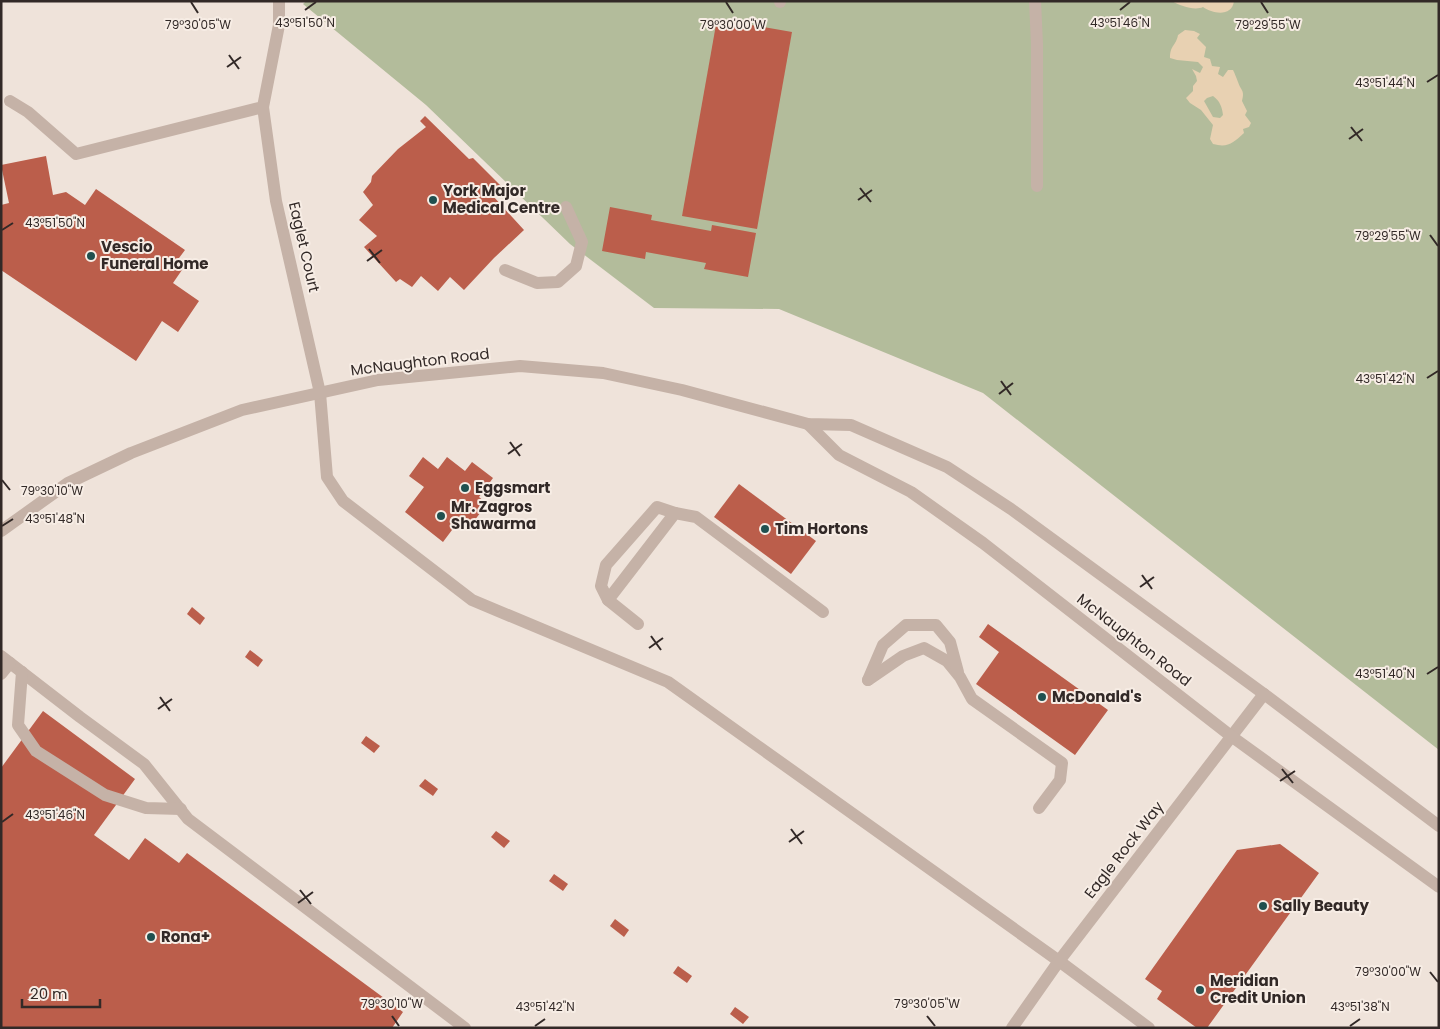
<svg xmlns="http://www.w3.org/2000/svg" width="1440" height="1029" viewBox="0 0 1440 1029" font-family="Poppins,sans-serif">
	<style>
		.green { fill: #b3bc9b }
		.sand { fill: #e8d1b2; fill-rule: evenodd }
		.building { fill: #bb5e4b }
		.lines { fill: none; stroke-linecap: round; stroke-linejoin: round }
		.service { stroke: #c5b2a7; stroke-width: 12 }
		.minor { stroke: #c5b2a7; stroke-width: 12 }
		.tertiary { stroke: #c5b2a7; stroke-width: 12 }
		.ticks { fill: none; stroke: #322927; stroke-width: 2 }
		.poi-dot { fill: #20504f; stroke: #f7ede5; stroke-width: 2 }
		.labels { text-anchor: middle; stroke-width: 4; stroke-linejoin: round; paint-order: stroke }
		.poi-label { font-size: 15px; font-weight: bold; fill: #322927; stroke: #f7ede5; text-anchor: start }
		.street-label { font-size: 15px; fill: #322927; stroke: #f7ede5 }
		.ticks-label { font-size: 12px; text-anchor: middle; fill: #322927; stroke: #f7ede5; stroke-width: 4; stroke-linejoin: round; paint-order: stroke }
	</style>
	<rect width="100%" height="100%" fill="#efe3da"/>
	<path class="green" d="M306,1H1439V750L983,393L779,309L654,308L570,244L426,105L303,4Z"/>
	<g class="sand">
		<path d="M1172,1H1234C1232,17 1213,14 1203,7C1195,11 1180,6 1172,1Z"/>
		<path d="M1185,30L1194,31L1200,34L1197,38L1206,47L1204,57L1210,59L1212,66L1220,67L1218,74L1223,77L1228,70H1233C1235,74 1236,77 1238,82C1241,91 1245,90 1242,101L1247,111L1245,115L1251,123L1249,127L1243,129L1244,133C1233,143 1228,148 1213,144L1210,139L1213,125L1201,110L1190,103L1186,98L1193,91V86L1197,81L1196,76L1192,69L1200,73L1203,67L1198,62L1177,60L1170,58C1170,45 1176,46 1178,35ZM1213,96C1220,101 1222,107 1223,115L1220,118L1213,117L1204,101L1207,98Z"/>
	</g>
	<g class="building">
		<path d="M717,19L792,32L757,229L682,216Z"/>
		<path d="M425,116L469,159L473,158L501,186L493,196L524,230L494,258L464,290L450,277L438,291L421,276L412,287L400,279L396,282L364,247L377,236L359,220L373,205L363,192L371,182L372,176L398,149L426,127L420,121Z"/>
		<path d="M46,156L53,195L66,192L85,205L96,189L185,250L176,262L184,267L173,283L199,301L178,332L162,321L136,361L1,270V205L9,203L1,165Z"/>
		<path d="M610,207L652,215L651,220L711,231L712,225L756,233L748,277L704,269L706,263L646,252L645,259L602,251Z"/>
		<path d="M423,457L438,469L447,457L465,471L472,462L493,478L479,497L487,504L471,525L461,518L443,542L405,512L424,487L409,476Z"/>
		<path d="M739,484L816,541L791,574L714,517Z"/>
		<path d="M192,607L205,618L200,625L187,614Z"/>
		<path d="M988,624L1108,710L1075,755L976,684L999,652L979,637Z"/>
		<path d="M250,650L263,660L258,667L245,657Z"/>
		<path d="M43,711L135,779L94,835L129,860L145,838L179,863L187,853L403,1012L392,1028H1V768Z"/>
		<path d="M366,736L380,746L374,753L361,743Z"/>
		<path d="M425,779L438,789L433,796L419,786Z"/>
		<path d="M496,831L510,841L504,848L491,837Z"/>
		<path d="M1280,844L1319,873L1207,1028H1197L1157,999L1162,991L1145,979L1237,850Z"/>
		<path d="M554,874L568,884L563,891L549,881Z"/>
		<path d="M615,919L629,930L624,937L610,926Z"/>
		<path d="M678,966L692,976L687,983L673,973Z"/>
		<path d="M735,1007L749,1017L743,1024L730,1014Z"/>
	</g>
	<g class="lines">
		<g class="service">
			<path d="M1035,1L1037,44V186"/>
			<path d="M780,2V1"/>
			<path d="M10,101L28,112L76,154L263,107L279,25V1"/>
			<path d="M505,270L537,283L558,282L576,266L582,242L566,207"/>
			<path d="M320,393L327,477L343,501L472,600L668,682L1059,961L1149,1028"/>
			<path d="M608,600L601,586L606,565L657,507L675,513"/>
			<path d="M638,624L608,600L675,513L696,517L823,612"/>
			<path d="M1,656L80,717L144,764L188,819L465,1028"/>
			<path d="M22,672L18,725L36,751L105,795L146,808L181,809"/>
			<path d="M1,674L10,663"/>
			<path d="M868,680L903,656L924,648L947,661L960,677L972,699L1062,763L1060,780L1039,808"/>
			<path d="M868,680L883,645L906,625H936L950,642L958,672"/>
		</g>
		<g class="minor">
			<path d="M263,107L276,201L320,393"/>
			<path d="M1012,1028L1059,961L1264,694"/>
		</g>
		<g class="tertiary">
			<path d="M808,424L839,455L911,492L983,543L1231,736L1439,887"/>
			<path d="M1,531L68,483L131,453L242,410L378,380L520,366L603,373L682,390L808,424L851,425L947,467L1011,509L1264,694L1439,826"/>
		</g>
	</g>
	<path class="ticks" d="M191,2L198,13M726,2L733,13M1261,2L1268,13M305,10L316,2M1120,10L1130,2M229,55L239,69M227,67L241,57M1427,82L1438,75M1351,127L1362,141M1349,139L1363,129M860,188L871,202M858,200L872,190M2,230L13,223M1430,235L1438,246M369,249L380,263M367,261L382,250M1427,378L1438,371M1001,381L1011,395M999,394L1013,383M510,442L520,456M508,454L522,444M2,480L10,490M2,526L13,519M1142,575L1152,589M1140,587L1154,577M651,636L661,650M649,648L663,638M1427,674L1438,667M160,697L170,711M158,709L172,699M1282,769L1293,783M1280,781L1295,771M2,822L13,814M791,829L802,844M789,842L804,831M300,890L311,904M298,903L313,892M1430,972L1438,982M392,1016L399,1026M927,1016L935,1026M535,1026L545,1019M1350,1026L1360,1019"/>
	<g class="poi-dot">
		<circle cx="433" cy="200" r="5"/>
		<circle cx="91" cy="256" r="5"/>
		<circle cx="465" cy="488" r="5"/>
		<circle cx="441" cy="516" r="5"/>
		<circle cx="765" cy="529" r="5"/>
		<circle cx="1042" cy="697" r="5"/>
		<circle cx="1263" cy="906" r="5"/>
		<circle cx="151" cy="937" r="5"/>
		<circle cx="1200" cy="990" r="5"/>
	</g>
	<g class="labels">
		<g class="poi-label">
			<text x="443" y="196">York Major<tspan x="443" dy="17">Medical Centre</tspan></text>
			<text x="101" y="252">Vescio<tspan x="101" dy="17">Funeral Home</tspan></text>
			<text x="475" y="493">Eggsmart</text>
			<text x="451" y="512">Mr. Zagros<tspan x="451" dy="17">Shawarma</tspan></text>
			<text x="775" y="534">Tim Hortons</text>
			<text x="1052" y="702">McDonald's</text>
			<text x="1273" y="911">Sally Beauty</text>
			<text x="161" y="942">Rona+</text>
			<text x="1210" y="986">Meridian<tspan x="1210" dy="17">Credit Union</tspan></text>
		</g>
		<g class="street-label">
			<text transform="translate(304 247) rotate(77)" y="5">Eaglet Court</text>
			<text transform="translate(420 362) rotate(-7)" y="5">McNaughton Road</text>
			<text transform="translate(1134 640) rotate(38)" y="5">McNaughton Road</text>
			<text transform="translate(1124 850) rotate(-52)" y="5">Eagle Rock Way</text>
		</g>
	</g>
	<g class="ticks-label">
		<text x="305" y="27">43°51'50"N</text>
		<text x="1120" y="27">43°51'46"N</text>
		<text x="198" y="29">79°30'05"W</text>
		<text x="733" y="29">79°30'00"W</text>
		<text x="1268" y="29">79°29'55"W</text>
		<text x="1385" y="87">43°51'44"N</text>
		<text x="55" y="227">43°51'50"N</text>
		<text x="1388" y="240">79°29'55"W</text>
		<text x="1385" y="383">43°51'42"N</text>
		<text x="52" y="495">79°30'10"W</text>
		<text x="55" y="523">43°51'48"N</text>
		<text x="1385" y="678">43°51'40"N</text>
		<text x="55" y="819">43°51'46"N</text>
		<text x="1388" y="976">79°30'00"W</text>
		<text x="392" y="1008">79°30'10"W</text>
		<text x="927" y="1008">79°30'05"W</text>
		<text x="545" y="1011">43°51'42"N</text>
		<text x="1360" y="1011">43°51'38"N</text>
	</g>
	<rect width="1440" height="1029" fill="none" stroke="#322927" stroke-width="5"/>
	<path d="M22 999v8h78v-8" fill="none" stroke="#322927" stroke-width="2.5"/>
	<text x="30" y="999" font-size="15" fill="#322927" stroke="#f7ede5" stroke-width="4" paint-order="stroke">20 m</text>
</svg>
